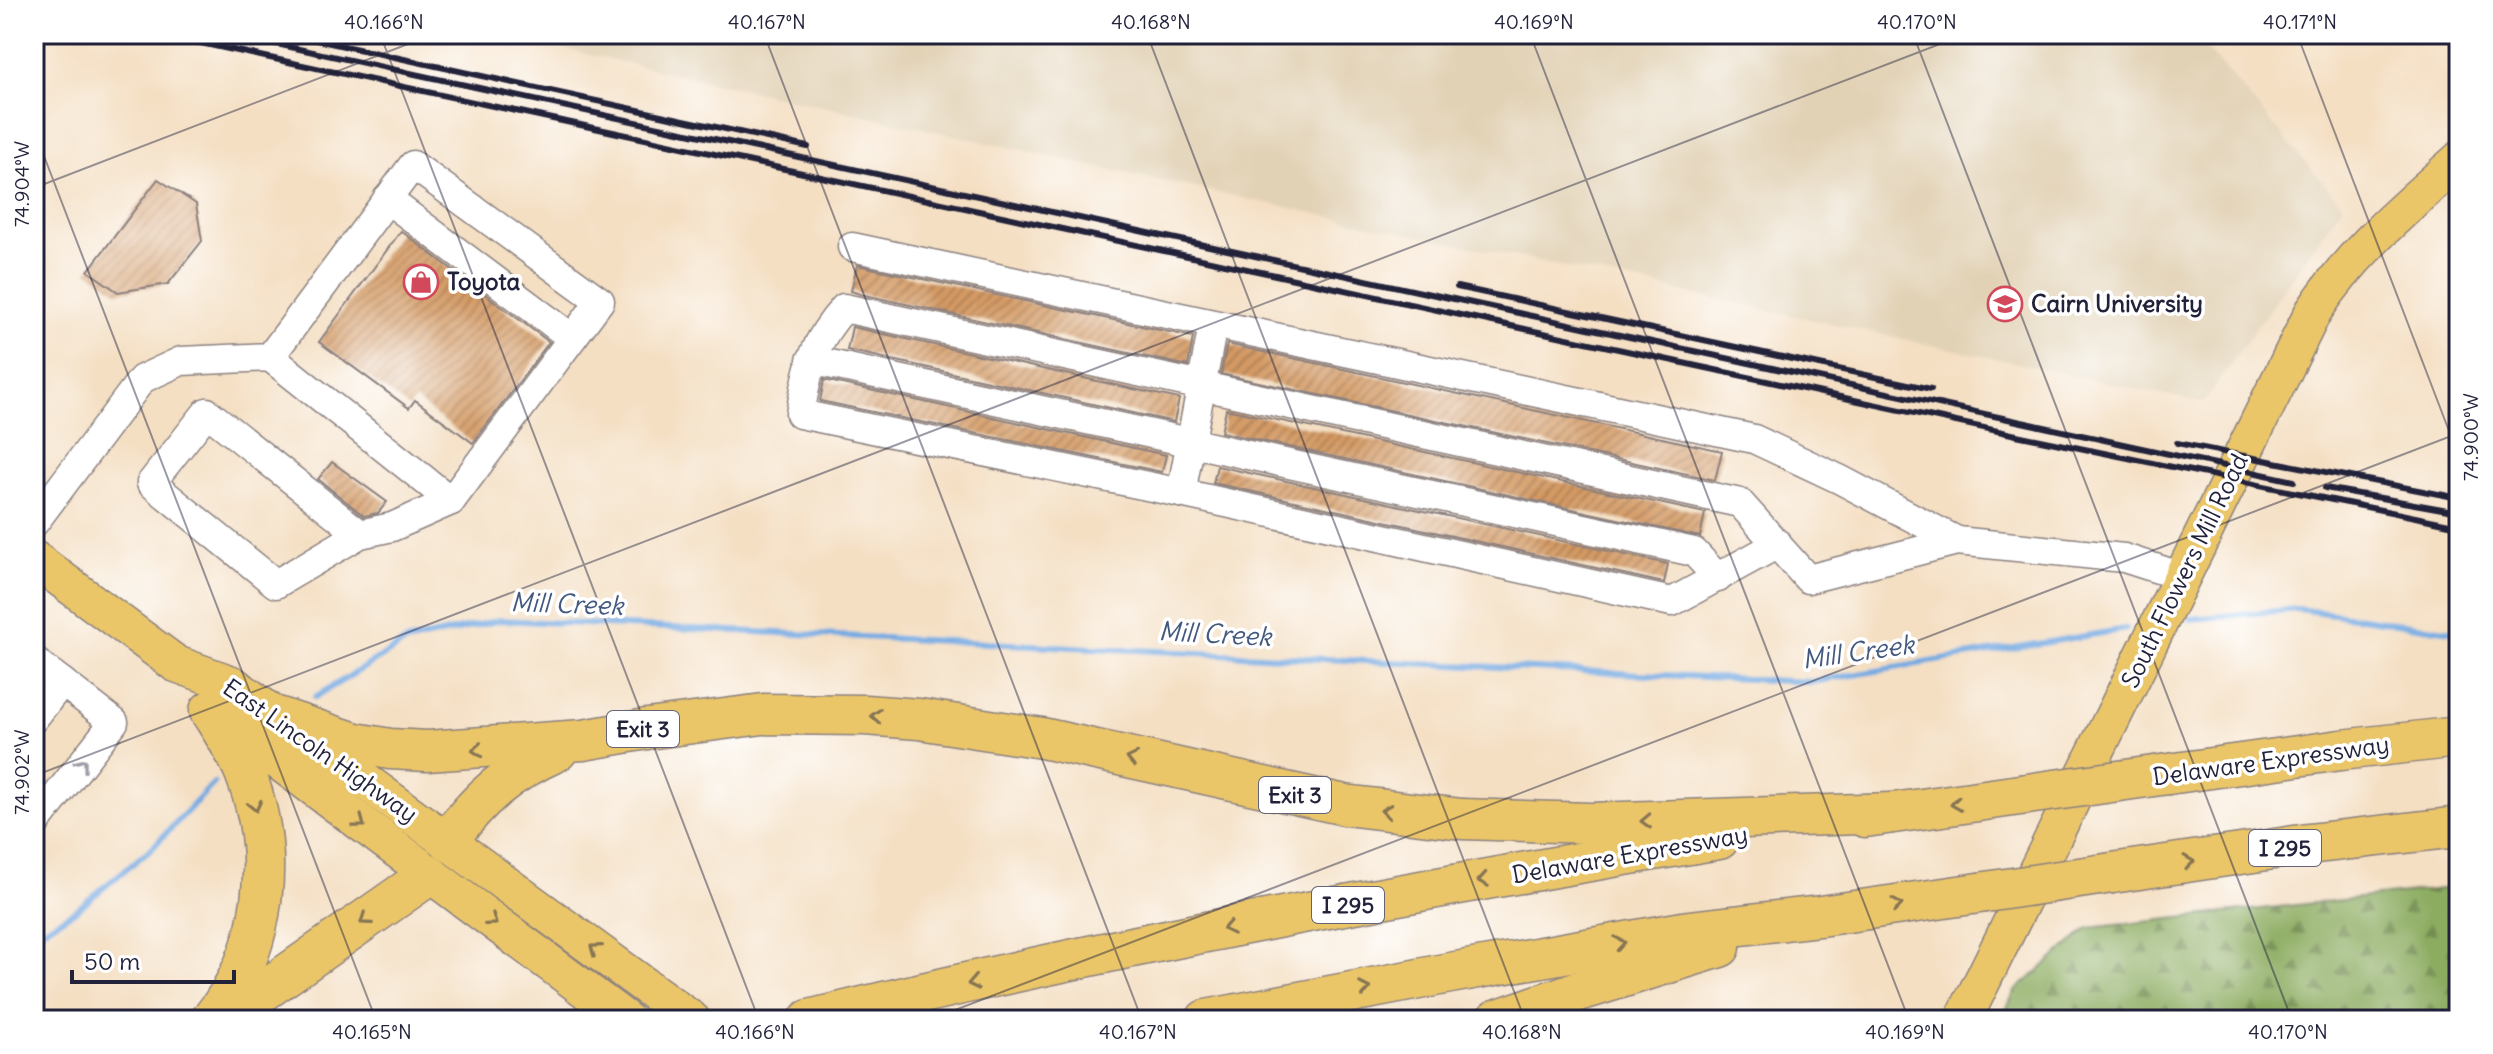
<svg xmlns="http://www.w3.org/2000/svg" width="2493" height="1054" viewBox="0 0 2493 1054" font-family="Delius,sans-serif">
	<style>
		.built { fill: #e2d2b5 }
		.forest { fill: url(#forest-firs); stroke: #57674e; stroke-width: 2 }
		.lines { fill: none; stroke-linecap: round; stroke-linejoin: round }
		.stream { stroke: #74aae2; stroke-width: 6 }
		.building { fill: url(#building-hatch) }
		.minor-casing { stroke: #8b807f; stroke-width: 31 }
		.major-casing { stroke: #8b807f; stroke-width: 39 }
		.highway-casing { stroke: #8b807f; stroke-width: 43 }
		.minor { stroke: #fff; stroke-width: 28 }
		.major { stroke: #ebc669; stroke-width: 36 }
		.highway { stroke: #ebc669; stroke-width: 40 }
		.rail { stroke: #22223b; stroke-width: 6 }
		.highway-bridge-casing { stroke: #8b807f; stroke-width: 43; stroke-linecap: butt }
		.highway-bridge { stroke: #ebc669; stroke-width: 40 }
		.oneway { stroke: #867452 }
		.oneway2 { stroke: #9c9ca7 }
		.ticks { fill: none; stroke: #22223b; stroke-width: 2; stroke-opacity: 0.45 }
		.labels { text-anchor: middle; stroke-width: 7; stroke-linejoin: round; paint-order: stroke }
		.shield { fill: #fff; stroke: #646476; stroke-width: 2 }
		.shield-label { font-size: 22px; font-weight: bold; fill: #22223b }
		.poi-label { font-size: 24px; font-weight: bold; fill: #22223b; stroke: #fff; text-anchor: start }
		.street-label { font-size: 24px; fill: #22223b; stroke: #fff }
		.water-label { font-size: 26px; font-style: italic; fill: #43587e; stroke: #fff }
		.neatline { fill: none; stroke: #22223b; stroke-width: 3 }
		.ticks-label { font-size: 20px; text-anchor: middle; fill: #22223b }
	</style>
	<defs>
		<pattern id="forest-firs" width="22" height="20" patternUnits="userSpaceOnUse" patternTransform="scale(2)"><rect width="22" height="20" fill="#8cac60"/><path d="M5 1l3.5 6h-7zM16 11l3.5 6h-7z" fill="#728c50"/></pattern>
		<pattern id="building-hatch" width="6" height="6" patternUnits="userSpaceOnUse" patternTransform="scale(2)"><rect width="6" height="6" fill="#d49a63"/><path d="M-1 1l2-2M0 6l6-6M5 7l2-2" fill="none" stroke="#ac7d53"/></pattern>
	</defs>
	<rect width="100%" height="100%" fill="#fff"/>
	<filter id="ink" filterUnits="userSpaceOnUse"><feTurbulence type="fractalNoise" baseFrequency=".0125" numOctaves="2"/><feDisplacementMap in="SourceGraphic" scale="16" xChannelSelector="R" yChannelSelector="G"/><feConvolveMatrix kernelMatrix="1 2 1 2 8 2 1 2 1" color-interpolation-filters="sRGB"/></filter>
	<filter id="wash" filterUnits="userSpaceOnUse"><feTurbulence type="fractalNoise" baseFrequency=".006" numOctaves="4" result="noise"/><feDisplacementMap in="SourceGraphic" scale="32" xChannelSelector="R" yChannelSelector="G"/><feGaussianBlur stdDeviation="1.8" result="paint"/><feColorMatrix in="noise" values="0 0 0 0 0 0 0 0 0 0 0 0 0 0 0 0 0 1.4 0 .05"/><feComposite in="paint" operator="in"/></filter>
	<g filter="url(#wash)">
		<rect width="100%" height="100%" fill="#f4dfc3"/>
		<path class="built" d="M496,34H2194L2343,205L2203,403L1107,169Z"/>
		<path class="forest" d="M2459,887V1020H2001L2015,991L2089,928Z"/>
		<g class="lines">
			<g class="stream">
				<path d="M2191,619L2298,609L2459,632"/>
				<path d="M315,697L406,642L500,620L1811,682L2126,629"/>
				<path d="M34,935L76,910L153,847L214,783"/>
			</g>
		</g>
		<g id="blocks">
			<g class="building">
				<path d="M158,179L196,204L202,241L168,284L118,292L88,271Z"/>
				<path d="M401,231L549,342L473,443L415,400L409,408L319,342Z"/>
				<path d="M857,265L1193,337L1188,366L860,294L851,291Z"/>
				<path d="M852,327L1179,399L1174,422L847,350Z"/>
				<path d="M1227,344L1722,451L1715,480L1221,374Z"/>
				<path d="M824,380L1166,455L1162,472L820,401Z"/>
				<path d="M1226,409L1705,513L1700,537L1221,432Z"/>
				<path d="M332,462L387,502L378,513L364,516L318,479Z"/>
				<path d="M1217,466L1668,564L1664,583L1213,483Z"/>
			</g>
		</g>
	</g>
	<g filter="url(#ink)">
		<use href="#blocks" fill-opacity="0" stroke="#8b807f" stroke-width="2"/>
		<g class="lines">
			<g class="minor-casing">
				<g id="minor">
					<path d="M387,199L572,338"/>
					<path d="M852,247L1754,439L1839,479L1957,541"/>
					<path d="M811,360L1694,552L1718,578"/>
					<path d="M1181,493L1213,325"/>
					<path d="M34,523L142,379L181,361L270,357L451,501L600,301L413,165L270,357"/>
					<path d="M360,534L207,412L151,483L276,584L360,534L392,527L451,501"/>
					<path d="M1778,544L1672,602L1181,493L800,414C809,367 811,345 844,308C1142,375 1441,438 1740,503L1808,579L1957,541L2124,558L2183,577"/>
					<path d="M34,661L62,682L34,718"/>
					<path d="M34,825L114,722L62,682"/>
				</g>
			</g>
			<g class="major-casing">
				<g id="major">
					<path d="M34,559L176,664L232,684L692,1020"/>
					<path d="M216,715L626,1020"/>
					<path d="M1963,1020L2313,312C2353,251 2405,208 2459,160"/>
				</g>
			</g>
			<g class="highway-casing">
				<g id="highway">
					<path d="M210,711C222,730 235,749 244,770C277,852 268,950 211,1020"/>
					<path d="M277,717L355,743L390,749L427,751L583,740L647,729L763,714L865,715L919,719L1042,738L1345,805L1462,819L1591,823L1892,813"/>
					<path d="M2168,774L2341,750L2459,737"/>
					<path d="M1865,817L2020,795"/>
					<path d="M448,840C480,797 507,773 557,751"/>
					<path d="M2112,873L2308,844L2459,827"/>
					<path d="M222,1020L429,875"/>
					<path d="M809,1020C1109,946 1414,890 1719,839"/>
					<path d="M1206,1020L1450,973L1689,931L1820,916L1979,893"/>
					<path d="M1496,1020L1579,991L1720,947"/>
				</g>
			</g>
			<use href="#minor" class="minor"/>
			<use href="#major" class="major"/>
			<use href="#highway" class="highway"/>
			<g class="rail">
				<path d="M159,34L2021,436L2459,526"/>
				<path d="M230,34L2294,481"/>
				<path d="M289,34L808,147"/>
				<path d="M1457,287L1931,389"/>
				<path d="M2177,443L2459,498"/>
				<path d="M2325,488L2459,512"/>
			</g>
			<g class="highway-bridge-casing">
				<g id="highway-bridge">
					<path d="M2020,795L2168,774"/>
					<path d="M1979,893L2112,873"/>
				</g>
			</g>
			<use href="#highway-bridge" class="highway-bridge"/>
		</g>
		<defs><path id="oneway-chevron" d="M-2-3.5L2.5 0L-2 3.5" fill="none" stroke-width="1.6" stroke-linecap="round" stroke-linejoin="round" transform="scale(2)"/></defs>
		<g class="oneway">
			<use href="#oneway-chevron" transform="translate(876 716) rotate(-176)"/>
			<use href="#oneway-chevron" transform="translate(477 750) rotate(175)"/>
			<use href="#oneway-chevron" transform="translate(1132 759) rotate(-167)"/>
			<use href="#oneway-chevron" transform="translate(1956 804) rotate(172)"/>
			<use href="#oneway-chevron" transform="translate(255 806) rotate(77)"/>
			<use href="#oneway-chevron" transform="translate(1386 811) rotate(-172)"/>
			<use href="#oneway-chevron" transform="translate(1646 821) rotate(178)"/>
			<use href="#oneway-chevron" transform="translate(360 823) rotate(37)"/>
			<use href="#oneway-chevron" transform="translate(2189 862) rotate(-8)"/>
			<use href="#oneway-chevron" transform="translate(1483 880) rotate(170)"/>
			<use href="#oneway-chevron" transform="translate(1897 905) rotate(-8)"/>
			<use href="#oneway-chevron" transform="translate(365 920) rotate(145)"/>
			<use href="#oneway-chevron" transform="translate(492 921) rotate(36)"/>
			<use href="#oneway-chevron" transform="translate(1228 928) rotate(169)"/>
			<use href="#oneway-chevron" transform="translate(1620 943) rotate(-10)"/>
			<use href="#oneway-chevron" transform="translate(595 949) rotate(-144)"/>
			<use href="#oneway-chevron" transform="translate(973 983) rotate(168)"/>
			<use href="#oneway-chevron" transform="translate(1365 989) rotate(-11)"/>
		</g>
		<use class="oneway2" href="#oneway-chevron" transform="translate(82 764) rotate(-52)"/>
	</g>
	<path class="ticks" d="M380,34L759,1020M764,34L1142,1020M1147,34L1525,1020M1530,34L1909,1020M1913,34L2292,1020M2297,34L2459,457M34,130L376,1020M34,188L434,34M34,776L1966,34M929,1020L2459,433"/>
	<defs>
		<g id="shop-ring" transform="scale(1.8)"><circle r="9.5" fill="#fff" stroke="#d1495b" stroke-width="1.5"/><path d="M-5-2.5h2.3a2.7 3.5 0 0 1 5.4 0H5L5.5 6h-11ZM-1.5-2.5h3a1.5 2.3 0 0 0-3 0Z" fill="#d1495b"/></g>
		<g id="university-ring" transform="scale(1.8)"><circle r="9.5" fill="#fff" stroke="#d1495b" stroke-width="1.5"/><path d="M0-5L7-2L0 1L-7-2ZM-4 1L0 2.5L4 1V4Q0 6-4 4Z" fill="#d1495b"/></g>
	</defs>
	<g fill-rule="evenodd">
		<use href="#shop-ring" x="421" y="282"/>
		<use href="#university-ring" x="2005" y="304"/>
	</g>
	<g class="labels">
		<g class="shield">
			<rect x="607" y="711" width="72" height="36" rx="6"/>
			<rect x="1259" y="777" width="72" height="36" rx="6"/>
			<rect x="2249" y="830" width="72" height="36" rx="6"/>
			<rect x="1312" y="887" width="72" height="36" rx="6"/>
		</g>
		<g class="shield-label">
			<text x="643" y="737">Exit 3</text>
			<text x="1295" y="803">Exit 3</text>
			<text x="2285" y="856">I 295</text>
			<text x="1348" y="913">I 295</text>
		</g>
		<g class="poi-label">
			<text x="447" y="290">Toyota</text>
			<text x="2031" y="312">Cairn University</text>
		</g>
		<g class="street-label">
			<text transform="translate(2185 571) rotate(-64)" y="8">South Flowers Mill Road</text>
			<text transform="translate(320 751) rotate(35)" y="8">East Lincoln Highway</text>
			<text transform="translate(2271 761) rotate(-8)" y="8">Delaware Expressway</text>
			<text transform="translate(1630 855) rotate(-10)" y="8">Delaware Expressway</text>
		</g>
		<g class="water-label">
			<text transform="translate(567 604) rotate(2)" y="9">Mill Creek</text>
			<text transform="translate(1215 634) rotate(3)" y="9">Mill Creek</text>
			<text transform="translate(1858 652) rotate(-8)" y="9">Mill Creek</text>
		</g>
	</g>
	<rect width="2493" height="1054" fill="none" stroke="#fff" stroke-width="88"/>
	<path d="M72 970v12h162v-12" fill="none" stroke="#22223b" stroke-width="4"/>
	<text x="84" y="970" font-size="24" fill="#22223b" stroke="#ffffff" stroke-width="6" paint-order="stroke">50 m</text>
	<rect x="44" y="44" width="2405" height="966" class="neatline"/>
	<g class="ticks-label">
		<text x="384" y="29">40.166°N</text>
		<text x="767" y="29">40.167°N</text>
		<text x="1151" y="29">40.168°N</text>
		<text x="1534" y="29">40.169°N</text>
		<text x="1917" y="29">40.170°N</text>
		<text x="2300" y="29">40.171°N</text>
		<text transform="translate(22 184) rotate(-90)" y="7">74.904°W</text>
		<text transform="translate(2471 437) rotate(-90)" y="7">74.900°W</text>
		<text transform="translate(22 772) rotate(-90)" y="7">74.902°W</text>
		<text x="372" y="1039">40.165°N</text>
		<text x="755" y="1039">40.166°N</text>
		<text x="1138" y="1039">40.167°N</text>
		<text x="1522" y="1039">40.168°N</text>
		<text x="1905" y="1039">40.169°N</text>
		<text x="2288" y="1039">40.170°N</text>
	</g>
</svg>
